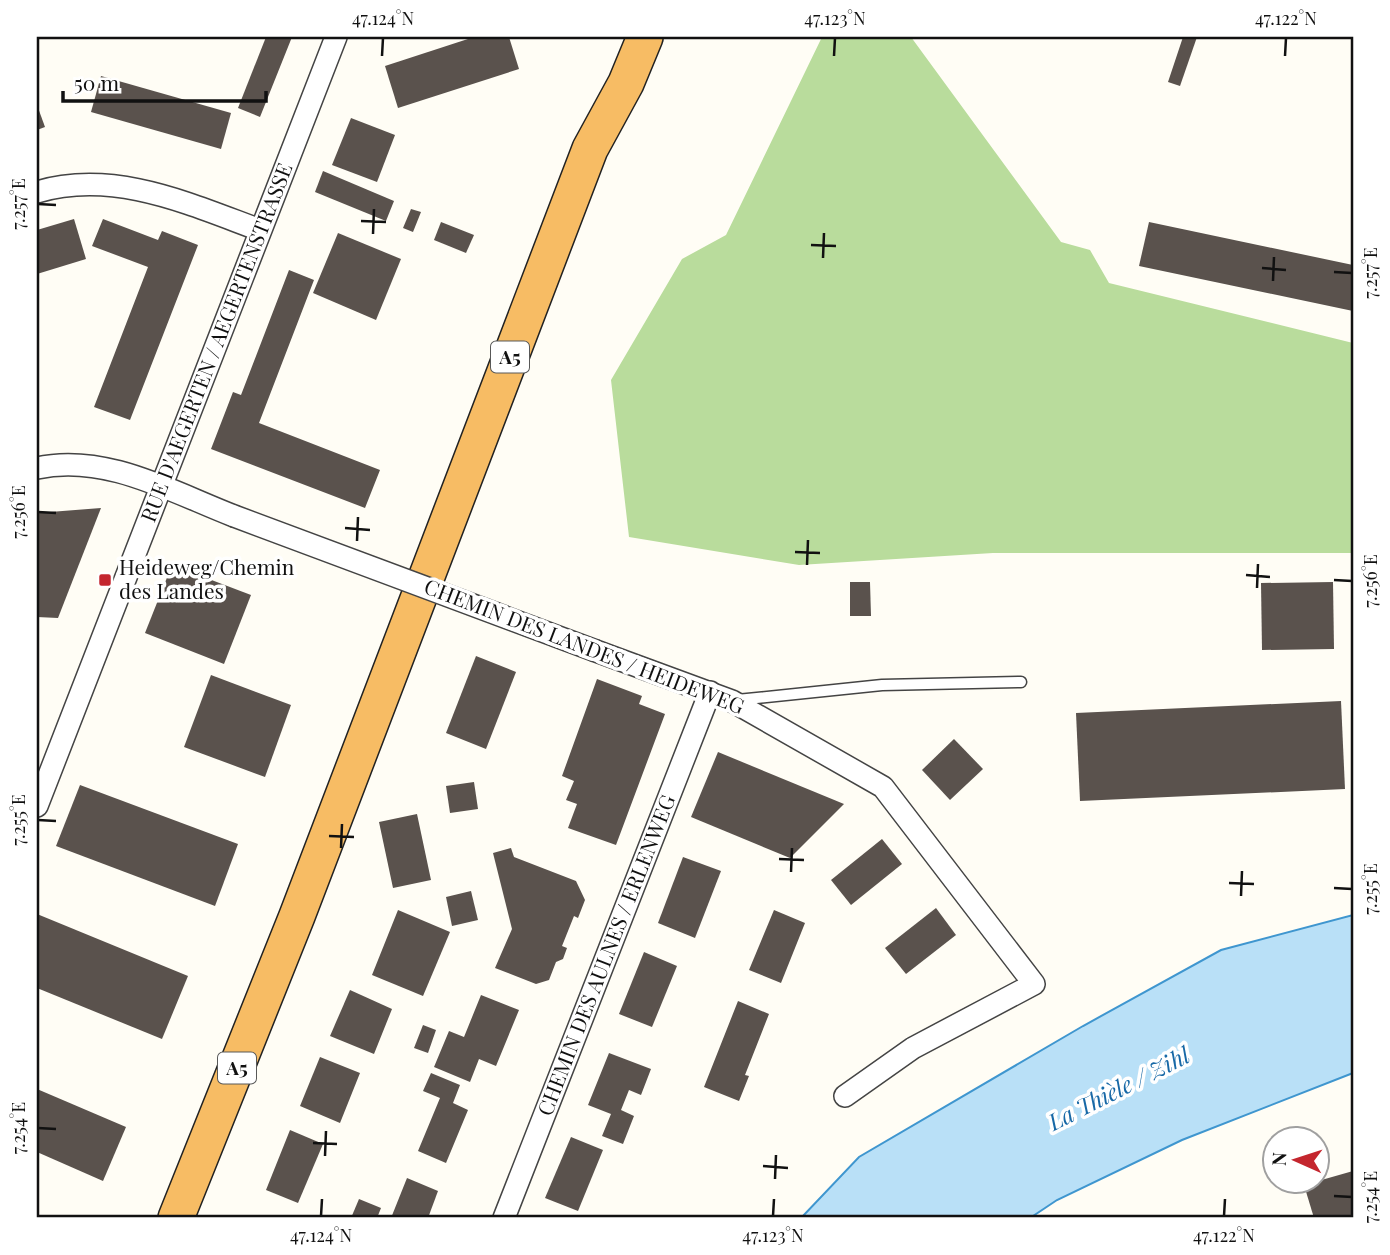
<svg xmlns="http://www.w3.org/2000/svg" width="1390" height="1255" viewBox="0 0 1390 1255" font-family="'Playfair Display',serif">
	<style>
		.forest { fill: #b9dc9c }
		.water { fill: #b9e0f7; stroke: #3f96cf; stroke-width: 2 }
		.building { fill: #5a524d }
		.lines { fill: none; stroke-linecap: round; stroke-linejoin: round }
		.service-casing { stroke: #444; stroke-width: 13 }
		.minor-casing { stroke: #444; stroke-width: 24 }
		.trunk-casing { stroke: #222; stroke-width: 38 }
		.service { stroke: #fff; stroke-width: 10 }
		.minor { stroke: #fff; stroke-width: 21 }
		.trunk { stroke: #f7bc64; stroke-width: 35 }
		.minor-bridge-casing { stroke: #444; stroke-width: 24; stroke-linecap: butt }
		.minor-bridge { stroke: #fff; stroke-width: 21 }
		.ticks { fill: none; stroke: #111; stroke-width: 2.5 }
		.poi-dot { fill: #c4262e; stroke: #fff; stroke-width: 2.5 }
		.labels { text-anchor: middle; stroke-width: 7; stroke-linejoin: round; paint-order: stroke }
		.shield { fill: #fff; stroke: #585858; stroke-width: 2 }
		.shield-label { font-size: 19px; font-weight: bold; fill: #111 }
		.street-label { font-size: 21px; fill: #111; stroke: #fff }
		.poi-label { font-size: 21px; fill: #111; stroke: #fff; text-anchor: start }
		.water-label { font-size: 23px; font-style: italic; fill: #1768a6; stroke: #fff }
		.neatline { fill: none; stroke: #111; stroke-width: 2.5 }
		.ticks-label { font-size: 18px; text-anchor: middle; fill: #111 }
	</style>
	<rect width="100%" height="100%" fill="#fffdf5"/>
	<path class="forest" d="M822,37H911L1061,242L1090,250L1109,283L1353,343V553H993L799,565L629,537L611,380L682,259L726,235Z"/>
	<path class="water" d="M1353,915V1073L1182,1140L1057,1200L1030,1218H801L859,1157L1083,1026L1221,950Z"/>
	<g class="building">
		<path d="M266,37H292L260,117L238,108Z"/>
		<path d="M474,37H509L519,69L398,108L385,66Z"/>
		<path d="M1183,37H1197L1180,86L1168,82Z"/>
		<path d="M101,76L231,113L221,149L91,112Z"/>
		<path d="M37,105L45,127L37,130Z"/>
		<path d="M351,118L395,135L377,182L332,165Z"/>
		<path d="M323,171L394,201L386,221L315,192Z"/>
		<path d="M411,209L421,212L413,232L403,228Z"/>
		<path d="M74,219L86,259L37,274V230Z"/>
		<path d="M103,219L158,240L162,231L198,245L130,420L94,407L148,267L92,246Z"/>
		<path d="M441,222L474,235L466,253L434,240Z"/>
		<path d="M1149,222L1353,265V311L1139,266Z"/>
		<path d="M338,233L401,259L376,320L313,293Z"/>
		<path d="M289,270L314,280L259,423L380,470L365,508L211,449L233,392L241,395Z"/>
		<path d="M101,508L58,618L37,617V513Z"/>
		<path d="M172,565L251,595L224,664L145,633Z"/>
		<path d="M850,582H870L871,616H850Z"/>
		<path d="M1333,582L1334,649L1262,650L1261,583Z"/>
		<path d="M476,656L516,672L486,749L446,733Z"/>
		<path d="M211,675L291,705L265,777L184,747Z"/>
		<path d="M597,679L642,696L639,704L665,714L616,845L568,828L577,804L566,800L574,781L562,776Z"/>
		<path d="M1341,701L1345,789L1080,801L1076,713Z"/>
		<path d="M954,739L983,769L950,800L922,770Z"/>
		<path d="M718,752L844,804L790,858L691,817Z"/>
		<path d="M474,782L478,809L450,813L446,786Z"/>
		<path d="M80,785L238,844L215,906L56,846Z"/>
		<path d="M417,814L431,880L393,888L379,822Z"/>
		<path d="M882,839L902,864L851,905L831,880Z"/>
		<path d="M511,848L514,857L576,881L585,900L578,918L574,916L562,946L567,948L563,959L556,962L549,980L536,984L495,968L512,929L493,853Z"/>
		<path d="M683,857L721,871L695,938L658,923Z"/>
		<path d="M471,891L478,920L452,926L446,897Z"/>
		<path d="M936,908L956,935L906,974L885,948Z"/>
		<path d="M398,910L450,932L423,996L372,975Z"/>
		<path d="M774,910L805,923L781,983L749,970Z"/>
		<path d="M37,914L188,976L162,1039L37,988Z"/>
		<path d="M644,952L677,966L652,1027L619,1014Z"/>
		<path d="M350,990L392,1009L374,1054L330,1036Z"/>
		<path d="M481,995L519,1010L496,1066L479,1059L470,1082L434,1067L449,1031L464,1037Z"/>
		<path d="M738,1001L769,1014L745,1075L749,1076L739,1101L704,1087Z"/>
		<path d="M423,1025L436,1030L428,1053L414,1048Z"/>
		<path d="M609,1053L651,1069L641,1095L629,1090L621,1110L634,1116L623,1144L602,1136L611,1114L588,1105Z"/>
		<path d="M320,1057L360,1073L340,1123L300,1106Z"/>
		<path d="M431,1073L460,1085L453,1103L468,1110L446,1163L418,1151L440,1098L423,1091Z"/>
		<path d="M37,1089L126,1127L103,1181L37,1152Z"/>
		<path d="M290,1130L323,1144L298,1203L266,1190Z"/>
		<path d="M571,1137L603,1150L578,1211L545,1198Z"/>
		<path d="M1353,1171V1218H1314L1304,1185Z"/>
		<path d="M407,1178L438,1191L428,1218H391Z"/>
		<path d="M359,1199L381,1208L377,1218H351Z"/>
	</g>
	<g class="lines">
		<g class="service-casing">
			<path id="service" d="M737,700L882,685L1021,682"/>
		</g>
		<g class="minor-casing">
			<g id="minor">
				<path d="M37,192C114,169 189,204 260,230"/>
				<path d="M37,468C105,453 172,492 234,516"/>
				<path d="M596,651L732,701L883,787L1034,984L913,1048L845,1096"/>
				<path id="s1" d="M37,806L336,37"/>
				<path id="s2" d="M504,1218L710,692"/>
			</g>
		</g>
		<g class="trunk-casing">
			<path id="trunk" d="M176,1218L297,916L590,149L626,83L645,37"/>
		</g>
		<use href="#service" class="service"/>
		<use href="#minor" class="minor"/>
		<use href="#trunk" class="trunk"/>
		<g class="minor-bridge-casing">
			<path id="minor-bridge" d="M234,516L596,651"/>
		</g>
		<use href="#minor-bridge" class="minor-bridge"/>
	</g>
	<path class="ticks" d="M382,56L383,38M834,56L835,38M1285,56L1286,38M38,204L56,205M361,221L386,222M373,234L374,209M811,245L836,246M823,258L824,233M1262,268L1286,270M1334,272L1352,273M1273,281L1274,257M38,512L56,513M345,528L370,530M357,541L358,517M795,552L820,553M807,565L808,540M1246,575L1270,577M1334,580L1352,581M1257,588L1258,564M38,820L56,821M329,836L354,837M341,848L342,824M779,859L804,860M791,872L792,848M1229,883L1254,884M1334,888L1352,889M1241,896L1242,871M38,1128L56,1129M313,1143L337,1144M325,1156L326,1131M763,1166L788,1168M775,1179L776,1155M1334,1196L1352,1197M321,1216L322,1199M773,1216L774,1199M1224,1216L1225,1199"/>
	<rect class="poi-dot" x="98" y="573" width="14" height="14" rx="3.5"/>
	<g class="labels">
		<g class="shield">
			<rect x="491" y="341.5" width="38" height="31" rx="5"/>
			<rect x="218" y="1052.5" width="38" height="31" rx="5"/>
		</g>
		<g class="shield-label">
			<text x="510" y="364">A5</text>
			<text x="237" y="1075">A5</text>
		</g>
		<g class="street-label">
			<text dy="7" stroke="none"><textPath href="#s1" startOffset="497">RUE D'AEGERTEN / AEGERTENSTRASSE</textPath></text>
			<text transform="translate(584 647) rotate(21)" y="7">CHEMIN DES LANDES / HEIDEWEG</text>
			<text dy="7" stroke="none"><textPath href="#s2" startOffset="282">CHEMIN DES AULNES / ERLENWEG</textPath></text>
		</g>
		<g class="poi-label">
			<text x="119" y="575">Heideweg/Chemin<tspan x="119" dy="24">des Landes</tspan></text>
		</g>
		<g class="water-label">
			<text transform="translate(1119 1089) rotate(-27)" y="8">La Thièle / Zihl</text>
		</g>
	</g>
	<rect width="1390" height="1255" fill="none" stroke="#ffffff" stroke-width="77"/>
	<g transform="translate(1296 1160) rotate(273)"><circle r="33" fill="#ffffff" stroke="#a0a0a0" stroke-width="2"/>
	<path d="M0-5L12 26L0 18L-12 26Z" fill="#c4262e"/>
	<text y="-10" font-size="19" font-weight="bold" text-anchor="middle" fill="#111111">N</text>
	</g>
	<path d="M63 91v10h203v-10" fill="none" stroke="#111111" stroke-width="3.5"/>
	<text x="74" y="91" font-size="21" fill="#111111" stroke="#ffffff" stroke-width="5" paint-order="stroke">50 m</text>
	<rect x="38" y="38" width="1314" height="1178" class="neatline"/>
	<g class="ticks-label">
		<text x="383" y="25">47.124°N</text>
		<text x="835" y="25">47.123°N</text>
		<text x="1286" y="25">47.122°N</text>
		<text transform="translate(19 204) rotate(-90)" y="6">7.257°E</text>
		<text transform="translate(1371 273) rotate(-90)" y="6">7.257°E</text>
		<text transform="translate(19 512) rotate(-90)" y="6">7.256°E</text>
		<text transform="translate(1371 581) rotate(-90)" y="6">7.256°E</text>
		<text transform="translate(19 820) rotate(-90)" y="6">7.255°E</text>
		<text transform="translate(1371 889) rotate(-90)" y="6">7.255°E</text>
		<text transform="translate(19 1128) rotate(-90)" y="6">7.254°E</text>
		<text transform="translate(1371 1197) rotate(-90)" y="6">7.254°E</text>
		<text x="321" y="1242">47.124°N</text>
		<text x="773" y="1242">47.123°N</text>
		<text x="1224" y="1242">47.122°N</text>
	</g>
</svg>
